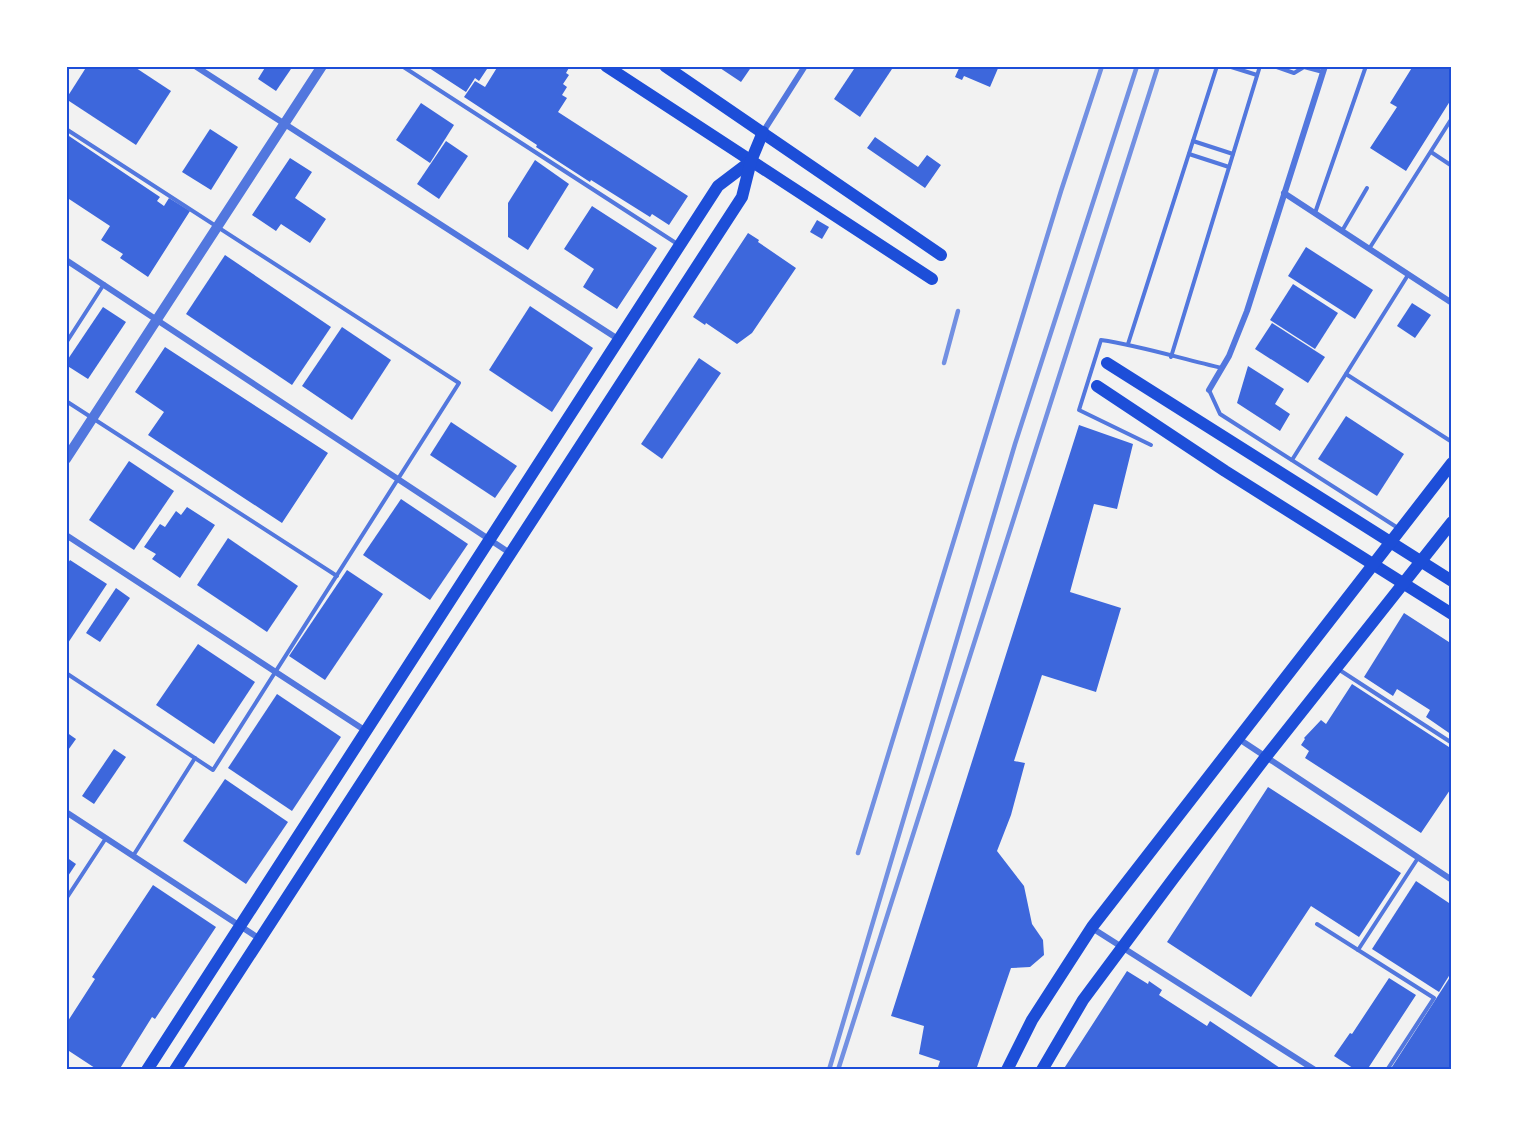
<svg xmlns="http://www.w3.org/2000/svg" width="1518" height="1136" viewBox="0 0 1518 1136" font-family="Helvetica,sans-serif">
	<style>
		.building { fill: #3d67dc }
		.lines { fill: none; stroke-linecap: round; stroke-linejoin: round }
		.service { stroke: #5277de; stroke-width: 4 }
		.minor { stroke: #5277de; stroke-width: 6 }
		.tertiary { stroke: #5277de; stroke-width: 10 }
		.secondary { stroke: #1d4ed8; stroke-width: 12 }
		.rail { stroke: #7290e2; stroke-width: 4.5 }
		.neatline { fill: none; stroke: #1d4ed8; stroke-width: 2 }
	</style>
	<rect width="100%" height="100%" fill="#f2f2f2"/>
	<g class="building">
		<path d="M87,66H133L171,91L136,145L66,99Z"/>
		<path d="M266,66H293L276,91L258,79Z"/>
		<path d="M426,66H489L479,81L475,78L466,92Z"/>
		<path d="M498,66H518L521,68L522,66H570L566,73L569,75L563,84L567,87L562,95L567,98L558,112L688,196L669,225L652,214L650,217L591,180L590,182L536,147L537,145L464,97L475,81L485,87Z"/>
		<path d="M717,66H752L741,82Z"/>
		<path d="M856,66H894L860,117L834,99Z"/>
		<path d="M960,66H999L990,87L964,76L962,80L955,77Z"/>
		<path d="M1413,66H1452V98L1406,171L1370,148L1397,107L1390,103Z"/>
		<path d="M421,103L454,125L430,163L396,140Z"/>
		<path d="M210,129L238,147L211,190L182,172Z"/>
		<path d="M66,134L160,197L157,201L164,206L169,198L190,211L148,277L120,258L123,254L101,240L110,226L69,199L66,204Z"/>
		<path d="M875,137L918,167L927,155L941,165L925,188L867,148Z"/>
		<path d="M446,141L468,156L439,199L417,184Z"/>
		<path d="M290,158L312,172L295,198L326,219L310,243L281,224L276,231L252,215Z"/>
		<path d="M535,160L569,184L528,250L508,237V203Z"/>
		<path d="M592,206L657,248L617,309L583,287L594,269L564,249Z"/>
		<path d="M817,220L829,227L822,239L810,232Z"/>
		<path d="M748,233L759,240L758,242L796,268L752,333L737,344L706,323L705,325L693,317Z"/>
		<path d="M1306,247L1373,290L1355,319L1288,276Z"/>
		<path d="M225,255L331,327L292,385L186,314Z"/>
		<path d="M1293,284L1338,313L1315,349L1270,320Z"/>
		<path d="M1412,303L1431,315L1415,338L1397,326Z"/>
		<path d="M530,306L593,348L552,412L489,370Z"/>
		<path d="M103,307L126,322L88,379L66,365V362Z"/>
		<path d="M1272,323L1325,357L1308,383L1255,349Z"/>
		<path d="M342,327L391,360L352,420L302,386Z"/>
		<path d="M165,347L328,453L282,523L148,435L164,412L135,392Z"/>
		<path d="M699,358L721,373L662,459L641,444Z"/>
		<path d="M1248,366L1284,389L1275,404L1290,414L1280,431L1237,403Z"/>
		<path d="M1346,416L1404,454L1377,496L1318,459Z"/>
		<path d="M451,422L517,466L495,498L430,455Z"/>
		<path d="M1079,425L1133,444L1117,509L1094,504L1070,592L1121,608L1096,692L1042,675L1014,761L1025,763L1011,815L997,851L1024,886L1032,924L1043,940L1044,955L1030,967L1011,968L976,1070H937L940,1061L919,1054L924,1026L891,1016Z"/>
		<path d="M129,461L174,491L134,550L89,520Z"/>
		<path d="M401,499L468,544L430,600L363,555Z"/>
		<path d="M187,507L215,525L180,578L152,559L156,554L144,547L160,524L165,527L176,511L181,515Z"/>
		<path d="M228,538L298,586L267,632L197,585Z"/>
		<path d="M70,560L107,584L66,646V566Z"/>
		<path d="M347,570L383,594L325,680L289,656Z"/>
		<path d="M116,588L130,598L100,642L86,633Z"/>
		<path d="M1404,613L1452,644V735L1426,717L1430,710L1397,689L1393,696L1364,677Z"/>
		<path d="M198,644L255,682L214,744L156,705Z"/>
		<path d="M1352,684L1452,749V787L1421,833L1305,758L1309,751L1301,745L1305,739L1304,738L1321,720L1326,724Z"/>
		<path d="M277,694L341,737L292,811L228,768Z"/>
		<path d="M66,732L76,739L66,753Z"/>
		<path d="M114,749L126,757L94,804L82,796Z"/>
		<path d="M225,779L288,822L246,884L183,841Z"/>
		<path d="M1268,787L1401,873L1359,937L1311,906L1251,997L1167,942Z"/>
		<path d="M66,857L76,864L66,879Z"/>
		<path d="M1416,881L1452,905V971L1439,992L1372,949Z"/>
		<path d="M153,885L216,927L155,1019L152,1017L119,1070H98L66,1049V1024L95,979L92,977Z"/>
		<path d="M1127,971L1148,984L1149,981L1162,990L1159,995L1207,1026L1210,1021L1283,1070H1063Z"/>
		<path d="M1452,974V1070H1390Z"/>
		<path d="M1389,978L1416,995L1367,1070H1356L1334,1056L1350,1033L1352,1034Z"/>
	</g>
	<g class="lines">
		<g class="service">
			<path d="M402,66L679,245"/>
			<path d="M1228,66L1257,75"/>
			<path d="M1274,66L1294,73L1304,67L1323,72"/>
			<path d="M66,129L459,383L213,770L66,673"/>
			<path d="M1193,141L1233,154"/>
			<path d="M1431,152L1452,166"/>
			<path d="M1189,154L1229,167"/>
			<path d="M1315,213L1366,66"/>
			<path d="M1342,231L1367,188"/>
			<path d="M1369,249L1452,118"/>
			<path d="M66,343L104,284"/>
			<path d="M1128,344L1217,66"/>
			<path d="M1171,357L1260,66"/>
			<path d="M1346,374L1452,442"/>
			<path d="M1209,390L1220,414L1398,528"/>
			<path d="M66,401L337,576"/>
			<path d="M1151,445L1079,410L1101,340C1142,346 1182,359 1222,368"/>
			<path d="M1292,460L1408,275"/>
			<path d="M1338,669L1452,743"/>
			<path d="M133,856L195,758"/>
			<path d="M66,899L106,838"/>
			<path d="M1317,924L1434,998L1387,1070"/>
			<path d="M1358,950L1418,858"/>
		</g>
		<g class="minor">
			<path d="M195,66L618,339"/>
			<path d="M763,132L805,66"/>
			<path d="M1284,193L1452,303"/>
			<path d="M66,260L510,553"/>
			<path d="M1209,390L1229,356L1247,311L1325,66"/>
			<path d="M66,535L366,731"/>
			<path d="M1239,739L1452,880"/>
			<path d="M66,812L260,939"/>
			<path d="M1092,928L1315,1070"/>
		</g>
		<path class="tertiary" d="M66,459L322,66"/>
		<g class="secondary">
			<path d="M606,66L932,279"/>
			<path d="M665,66L941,255"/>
			<path d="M1107,363L1452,581"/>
			<path d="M1097,386L1225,471L1452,614"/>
			<path d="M147,1070L718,186L751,161"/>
			<path d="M175,1070L742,197L751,161L763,132"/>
			<path d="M1007,1070L1032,1020L1092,927L1452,463"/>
			<path d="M1042,1070L1083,1000L1173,879L1265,758L1452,522"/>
		</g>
		<g class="rail">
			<path d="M944,363L958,311"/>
			<path d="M858,853L1061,191L1102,66"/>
			<path d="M829,1070L1015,444L1137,66"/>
			<path d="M838,1070L1158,66"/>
		</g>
	</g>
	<rect width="1518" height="1136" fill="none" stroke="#ffffff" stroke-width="135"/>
	<rect x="68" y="68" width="1382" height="1000" class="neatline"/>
</svg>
